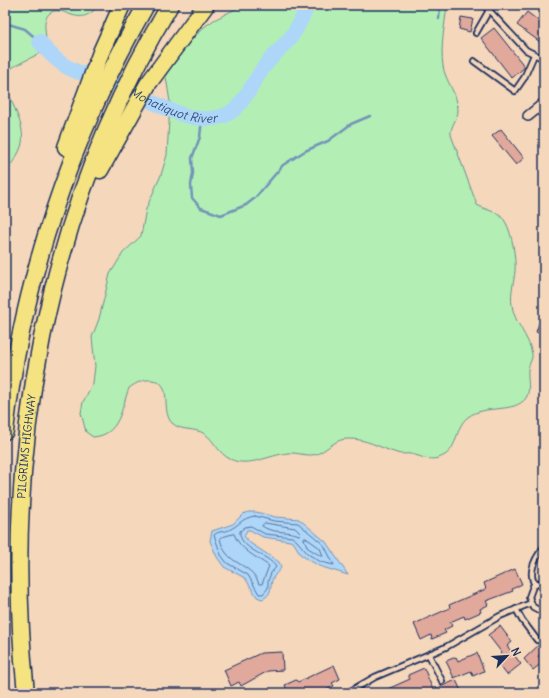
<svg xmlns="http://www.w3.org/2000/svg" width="549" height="698" viewBox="0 0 549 698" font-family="Delius,sans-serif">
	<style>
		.green { fill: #b3efb4; stroke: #678f89 }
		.water { fill: #aed6f8; stroke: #7393ba }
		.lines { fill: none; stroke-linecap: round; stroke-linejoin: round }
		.shore { stroke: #56729c; stroke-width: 1 }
		.stream { stroke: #7393ba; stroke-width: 2.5 }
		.river { stroke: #aed6f8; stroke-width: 15 }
		.building { fill: #e1a89c; stroke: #1b2f5e }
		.service-casing { stroke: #1b2f5e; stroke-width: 8 }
		.minor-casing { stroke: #1b2f5e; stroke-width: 12 }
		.motorway-casing { stroke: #1b2f5e; stroke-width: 19 }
		.service { stroke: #f5d7bb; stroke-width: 4.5 }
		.minor { stroke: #f5d7bb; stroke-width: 9 }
		.motorway { stroke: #f5e382; stroke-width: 16 }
		.labels { text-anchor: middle; stroke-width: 3; stroke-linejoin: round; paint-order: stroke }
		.street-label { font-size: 11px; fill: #1b2f5e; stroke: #f5d7bb }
		.water-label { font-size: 12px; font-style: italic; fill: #314875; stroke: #f5d7bb }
	</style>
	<rect width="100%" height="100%" fill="#f5d7bb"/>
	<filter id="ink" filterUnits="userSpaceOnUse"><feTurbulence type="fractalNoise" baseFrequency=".025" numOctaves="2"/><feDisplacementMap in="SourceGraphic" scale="8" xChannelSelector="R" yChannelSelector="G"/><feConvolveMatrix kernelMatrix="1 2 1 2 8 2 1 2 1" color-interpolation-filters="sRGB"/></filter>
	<g filter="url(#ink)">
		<g class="green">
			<path d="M5,5H99C78,31 64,3 50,13C39,22 50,37 44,51L13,67L7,74C4,99 26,119 22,143C20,154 11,164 5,173Z"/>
			<path d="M243,5H447C445,25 440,46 443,66C445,81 458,94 458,110C458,120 450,125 451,135L477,205C487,211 500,211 506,223C512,234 516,258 515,271C514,283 510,293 512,305C514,323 529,336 532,354C533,359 528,365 528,370C527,379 531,390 526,398C514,414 485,404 468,417C453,428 460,452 438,458C428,461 421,456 411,454C407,453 402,455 397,453C380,448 366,438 347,439C336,439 329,448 319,453C310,458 298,452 288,453C269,455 248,468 230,459C218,453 214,440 205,434C194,427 182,432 172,423C160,411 174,382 152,380C143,379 136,383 129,388C121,409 120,435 93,437L86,432L81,413L83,402L93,383L95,366L92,337L99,319L110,274L123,253L141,236L146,209L161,175L167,155L170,102L166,77L167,69L177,55L204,27L214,20Z"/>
		</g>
		<path class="water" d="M249,512H256L275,517L299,519L326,542L348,575L319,566L301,555L294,543L290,541L263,537L250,530H247L244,536L250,543L279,562L281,567C279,572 278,571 275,575C268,583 275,594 262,599L257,597L245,578L224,567L217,557L210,541L212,531L233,524L243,514Z"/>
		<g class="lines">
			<g class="shore">
				<path d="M255,516L274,521L298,523L324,545L334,565L321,562L308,554L297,541L292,537L265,534L251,526L245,527L240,531C238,549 268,554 276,567L271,573L268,581V588L263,594H259L248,575L227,563L221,555L214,535C218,531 224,532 229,530C240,525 241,518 255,516Z"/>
				<path d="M265,523L295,528L301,534L299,535C288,530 272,534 262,526Z"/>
				<path d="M234,534C240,550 255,556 269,566L262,584H259C251,561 225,567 220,538Z"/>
				<path d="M304,538H306L320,548L323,556H321L308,548Z"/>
			</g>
			<g class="stream">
				<path d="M439,19L440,5"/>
				<path d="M5,23L25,29L39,41"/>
				<path d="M202,119L200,137L192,158L193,173L191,185L192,198L201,208L221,215L246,205L255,198L283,165L305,151L328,141L351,124L370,116"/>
			</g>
			<path class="river" id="s1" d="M39,41C50,55 64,69 82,73C93,76 104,77 114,82C144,97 203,137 235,109C248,97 254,80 264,67C272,56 283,47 291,37C298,28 303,16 308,5"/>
		</g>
		<g class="building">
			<path d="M527,12L544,25V45L517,25Z"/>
			<path d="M461,17L473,19L470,32L459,29Z"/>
			<path d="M494,28L525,67L512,78L481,38Z"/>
			<path d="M501,129L524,158L516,165L492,136Z"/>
			<path d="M543,311L544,312V335L536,332Z"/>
			<path d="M515,569L522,584L512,589L513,591L486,601L488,605L480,609L481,612L465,619L464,616L450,622L452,626L444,630L446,633L432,639L431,635L421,640L414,624L450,608L449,605L486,589L484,583Z"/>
			<path d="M500,626L512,642L507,646L521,664L507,675L497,662L502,658L500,655L502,653L488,635Z"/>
			<path d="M544,640V651L538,656L543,662L533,670L524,659Z"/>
			<path d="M282,652L283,670L268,671L241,686L239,682L231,686L224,670L261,653Z"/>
			<path d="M477,653L484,671L473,676L471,671L454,678L446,661L456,657L458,661Z"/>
			<path d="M334,665L340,679L332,683L334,686L320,693H288L285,685L296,680L298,682Z"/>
			<path d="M424,668L433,690L426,693H379L410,679L408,675Z"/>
			<path d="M456,680L462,693H426Z"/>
		</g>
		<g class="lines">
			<g class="service-casing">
				<g id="service">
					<path d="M484,5L526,50L544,59"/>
					<path d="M476,33L492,5"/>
					<path d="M474,61L515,91L524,78L534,55"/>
					<path d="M543,80L544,79"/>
					<path d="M544,581L533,586L529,597L533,607L544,613"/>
					<path d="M535,585C527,572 536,557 544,547"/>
					<path d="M516,609L522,620L537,640"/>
					<path d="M429,655L442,681"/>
					<path d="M347,693L375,677L446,647L500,616L531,603"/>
				</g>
			</g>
			<g class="minor-casing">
				<path id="minor" d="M528,116L544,103"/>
			</g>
			<g class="motorway-casing">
				<g id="motorway">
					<path d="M66,147L101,52L122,5"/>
					<path d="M100,170L148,84L206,5"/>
					<path d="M5,431C22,282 71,136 146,5"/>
					<path id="s2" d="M26,693C1,455 46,211 170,5"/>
				</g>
			</g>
			<use href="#service" class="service"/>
			<use href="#minor" class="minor"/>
			<use href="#motorway" class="motorway"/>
		</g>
	</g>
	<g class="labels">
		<g class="street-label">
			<text dy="4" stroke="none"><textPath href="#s2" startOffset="247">PILGRIMS HIGHWAY</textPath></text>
		</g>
		<g class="water-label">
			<text dy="4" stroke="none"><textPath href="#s1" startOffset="153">Monatiquot River</textPath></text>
		</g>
	</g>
	<rect width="549" height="698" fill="none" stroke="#f5d7bb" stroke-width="20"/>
	<rect x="10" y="10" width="529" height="678" fill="none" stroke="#1b2f5e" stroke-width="1.5" filter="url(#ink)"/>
	<g transform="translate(507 656) rotate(65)" stroke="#f5d7bb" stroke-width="3" paint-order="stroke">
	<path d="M0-3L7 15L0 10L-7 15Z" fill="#1b2f5e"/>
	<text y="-6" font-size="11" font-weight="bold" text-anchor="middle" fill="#1b2f5e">N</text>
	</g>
</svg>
